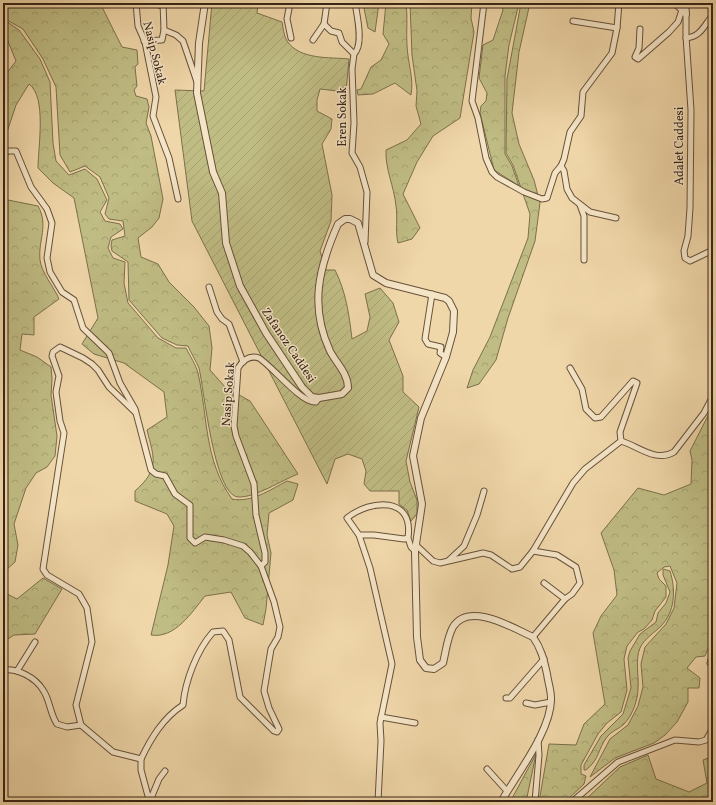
<svg xmlns="http://www.w3.org/2000/svg" width="716" height="805" viewBox="0 0 716 805" font-family="Vollkorn,serif">
	<style>
		.forest { fill: url(#forest-crowns); stroke: #7c704d }
		.garden { fill: url(#garden-furrows); stroke: #7c704d }
		.lines { fill: none; stroke-linecap: round; stroke-linejoin: round }
		.minor-casing { stroke: #66513b; stroke-width: 7 }
		.tertiary-casing { stroke: #66513b; stroke-width: 8 }
		.minor { stroke: #f5e5c7; stroke-width: 5 }
		.tertiary { stroke: #f5e5c7; stroke-width: 6 }
		.labels { text-anchor: middle; stroke-width: 3; stroke-linejoin: round; paint-order: stroke }
		.street-label { font-size: 12px; fill: #382416; stroke: #f5e5c7 }
	</style>
	<defs>
		<pattern id="forest-crowns" width="20" height="18" patternUnits="userSpaceOnUse"><rect width="20" height="18" fill="#c0bd84"/><path d="M2 6a3 3 0 1 1 6 0M12 15a3 3 0 1 1 6 0" fill="none" stroke="#a6a271"/></pattern>
		<pattern id="garden-furrows" width="10" height="10" patternUnits="userSpaceOnUse"><rect width="10" height="10" fill="#c0bd84"/><path d="M-1 1l2-2M0 10L10 0M9 11l2-2" fill="none" stroke="#a6a271"/></pattern>
	</defs>
	<rect width="100%" height="100%" fill="#f0d7a9"/>
	<filter id="stains"><feTurbulence type="fractalNoise" baseFrequency=".005" numOctaves="4"/><feColorMatrix values="0 0 0 0 .2 0 0 0 0 .09 0 0 0 0 .02 0 0 0 .5 -.17"/></filter>
	<radialGradient id="worn" r=".72"><stop offset=".6" stop-color="#630" stop-opacity="0"/><stop offset="1" stop-color="#630" stop-opacity=".3"/></radialGradient>
	<g class="forest">
		<path d="M3,3H100L122,47L137,50L138,64L135,67L137,86L134,90L136,96L147,99L149,107L146,123L151,136L163,199L159,218L152,227L138,238L141,257L158,264L169,282L194,307L209,326L212,348L210,370L225,387L250,401L298,474C282,480 255,498 238,497C214,495 204,389 199,368C196,361 191,353 188,346L177,345L162,338L129,300L128,262L112,251L111,246L112,240L125,236L123,221L109,219L105,214L109,198L100,177L85,166L70,172L60,155L56,87L43,59L23,29L5,19L3,12Z"/>
		<path d="M363,3H379L375,32L368,28Z"/>
		<path d="M386,3H406C408,18 406,32 407,46C408,64 414,78 411,95L395,83L373,94L358,95L357,90L361,89L371,67L381,60L389,44L383,34Z"/>
		<path d="M410,3H472L471,18L474,32L460,118L433,136L417,162L403,194L420,228L412,239L398,243C395,231 398,218 396,206C394,186 385,169 386,150L407,140L421,124L416,106L417,91L412,55Z"/>
		<path d="M501,3H519L509,45L505,76V154L512,166L519,186L494,170L480,113L481,106L486,101L487,93L479,78L483,45L493,40L503,10Z"/>
		<path d="M521,3H530L519,52L512,113L519,144L534,180L540,203L535,241L508,318L496,360L479,384L467,388L473,370L490,337L528,238L530,214L513,165L506,153L507,79Z"/>
		<path d="M3,19L19,30L40,59L50,82L53,143L56,161L69,175L85,169L97,179L107,200L100,212L105,221L120,224L123,229L111,237L108,248L113,258L125,262L124,283L128,303L158,338L176,348H186C190,356 196,365 198,373C208,417 204,460 232,499C251,503 270,490 287,481L298,484L293,500L269,513L267,535L271,553L266,609L263,625L245,618L231,592L205,596C192,612 175,639 151,635L168,565L174,526L167,514L135,501V491C160,469 154,458 147,430L167,417L164,392L124,363L94,354L82,344L98,318L74,198L53,183L38,168C38,147 47,97 29,84L16,105L3,144V78L16,61L3,29Z"/>
		<path d="M3,199L38,206C49,226 38,239 40,260C41,272 54,287 59,299L34,317V335L22,334L20,350L37,357L51,367L52,379L51,395L57,436L55,456L47,467L36,473L26,488L14,524L18,545L15,562L6,570L3,577Z"/>
		<path d="M713,406V636L705,656L696,657L687,668L700,678L699,688H688V702L677,722L665,735L654,743L615,758L590,777L610,739L628,725L638,706L643,687L641,664L645,647L666,624L674,608L677,583L670,566L664,567L657,573L659,579L666,586V597L655,611L652,620L644,629L638,632L627,646L624,659L627,690L621,712L607,723L598,734L581,765V774L586,776L584,784L565,802H539L549,744L576,745L584,724L605,704L593,633L601,616L617,595L614,570L601,533L638,488L664,495L691,484L692,460L690,451Z"/>
		<path d="M663,569L670,571C676,590 675,612 661,626C654,633 644,639 640,648C635,660 639,675 638,688C638,699 633,715 624,724C619,729 611,731 607,737C598,748 600,759 586,770H584V765L601,736L623,714L631,688L628,658L630,651L640,634L656,622L658,613L666,603L670,592L663,575Z"/>
		<path d="M43,578L62,589L35,634L14,635L3,642V592L17,599Z"/>
		<path d="M536,754L526,802H510Z"/>
		<path d="M648,755L656,779L689,792L707,783L703,760L713,756V802H583L620,767Z"/>
	</g>
	<path class="garden" d="M212,3H258L257,13L282,22C283,28 284,36 287,41C300,60 329,57 349,59L346,92L320,89L317,100V111L332,119L331,129L322,144L332,195L331,221L320,251L326,270H335C346,292 349,314 352,339L367,331L370,317L365,294L380,288L393,303L399,322L389,340L403,376V392L419,407L406,461L410,482L417,500V514L411,521L407,510L399,504V491H370L364,484L366,471L362,459L348,454L335,459L327,484L192,221L175,90L204,91Z"/>
	<g class="lines">
		<g class="minor-casing">
			<g id="minor">
				<path d="M136,3L138,26L145,42L156,97L153,116L169,158L178,199"/>
				<path d="M151,3L163,6"/>
				<path d="M163,3L164,30L176,35L183,41L197,82"/>
				<path d="M290,3L287,19L291,38"/>
				<path d="M327,3L324,24L331,31L339,33L342,42L354,54L352,69L354,123L352,153L360,167L367,192L365,242"/>
				<path d="M484,3L472,101L478,118L486,158L492,172L497,177L524,192L542,199L547,198L555,173L561,166L564,159L570,132L581,116L583,92L612,53L617,28L619,3"/>
				<path d="M674,3L686,14V36L691,110L690,208L688,236L684,251L685,258L690,261L713,250"/>
				<path d="M573,21L617,28"/>
				<path d="M640,29L639,48L635,57L638,59L669,32L678,22L682,10"/>
				<path d="M686,38C701,37 704,25 713,15"/>
				<path d="M313,40L324,24"/>
				<path d="M144,41L162,40L164,30"/>
				<path d="M354,54C364,45 357,15 355,3"/>
				<path d="M3,157L7,151H16L31,187L47,209L52,223L47,258L50,272L62,292L74,300L83,328L109,353L120,383L135,409L151,470L156,474L165,476L175,494L190,505V538L195,543L205,537L224,540L243,546L250,552L261,566"/>
				<path d="M561,166L564,171L567,189L572,198L590,212L616,218"/>
				<path d="M580,205L584,216V260"/>
				<path d="M209,287L217,312L222,319L229,324L243,362"/>
				<path d="M432,294L425,339L428,344L441,347L440,353L446,357"/>
				<path d="M570,368L582,389L586,409L595,418L601,417L633,381L637,383L620,432L621,441"/>
				<path d="M359,535L370,568L392,664L380,723L381,741L378,802"/>
				<path d="M408,538C414,496 371,499 347,518L359,535H374L404,539L408,538L411,547L415,551"/>
				<path d="M416,545L433,561L440,563L483,553L491,555L512,569L520,567L533,551"/>
				<path d="M449,560L464,546L477,515L484,491"/>
				<path d="M544,583L565,599"/>
				<path d="M533,637L565,599L572,594L580,583L576,567L557,555L533,551L573,483L585,469L621,441C638,446 656,463 674,452L704,413L713,396"/>
				<path d="M713,654L710,663L713,667"/>
				<path d="M3,670C17,668 35,677 43,690C50,700 50,714 57,724L67,727L81,725L113,752L141,759V770L148,796H152L159,779L165,771"/>
				<path d="M17,671L35,642"/>
				<path d="M506,698H510L544,659"/>
				<path d="M526,703L535,705L551,702"/>
				<path d="M381,717L415,723"/>
				<path d="M81,725L76,705L92,642L87,608L79,594L47,575L43,569L64,433L60,421L56,392L59,376L52,356L53,352L60,347L83,358L92,364L98,370L109,387L135,412"/>
				<path d="M141,759C151,738 163,718 183,705C185,681 197,650 213,632L223,631L229,640L240,697L274,731L277,732L279,729L269,708L264,691L271,649L278,637L280,627L274,602L261,566L265,562V553L256,515L254,484L236,436L234,426L238,368C243,360 250,355 259,358C273,367 302,404 316,402L319,398"/>
				<path d="M487,769L507,791"/>
				<path d="M535,802L539,755L538,740"/>
				<path d="M572,802L618,762L675,740L699,742L706,740L713,728"/>
			</g>
		</g>
		<g class="tertiary-casing">
			<g id="tertiary">
				<path d="M205,3L199,43L197,93L213,172L222,193L226,243L240,286L266,333L302,387L312,397L319,398L342,394L348,388C348,373 336,363 330,351C309,306 319,267 338,224L345,219H350L358,223L373,275L386,283L445,298L449,301L454,311L453,332L446,357L421,418L413,456L422,504L415,551L417,637L420,660L426,668L434,669L443,663C446,651 447,638 453,627C469,601 513,628 533,637C541,648 544,660 547,674C548,682 551,690 551,698C552,730 516,775 501,802"/>
				<path d="M685,3L686,14"/>
			</g>
		</g>
		<use href="#minor" class="minor"/>
		<use href="#tertiary" class="tertiary"/>
	</g>
	<g class="labels">
		<g class="street-label">
			<text transform="translate(155 53) rotate(76)" y="4">Nasip Sokak</text>
			<text transform="translate(342 117) rotate(-90)" y="4">Eren Sokak</text>
			<text transform="translate(679 146) rotate(-90)" y="4">Adalet Caddesi</text>
			<text transform="translate(289 345) rotate(56)" y="4">Zafanoz Caddesi</text>
			<text transform="translate(228 394) rotate(-86)" y="4">Nasip Sokak</text>
		</g>
	</g>
	<rect width="716" height="805" fill="none" stroke="#f0d7a9" stroke-width="16"/>
	<rect x="4" y="4" width="708" height="797" fill="none" stroke="#382416" stroke-width="2"/>
	<rect x="8" y="8" width="700" height="789" fill="none" stroke="#382416"/>
	<rect width="100%" height="100%" filter="url(#stains)"/>
	<rect width="100%" height="100%" fill="url(#worn)"/>
</svg>
